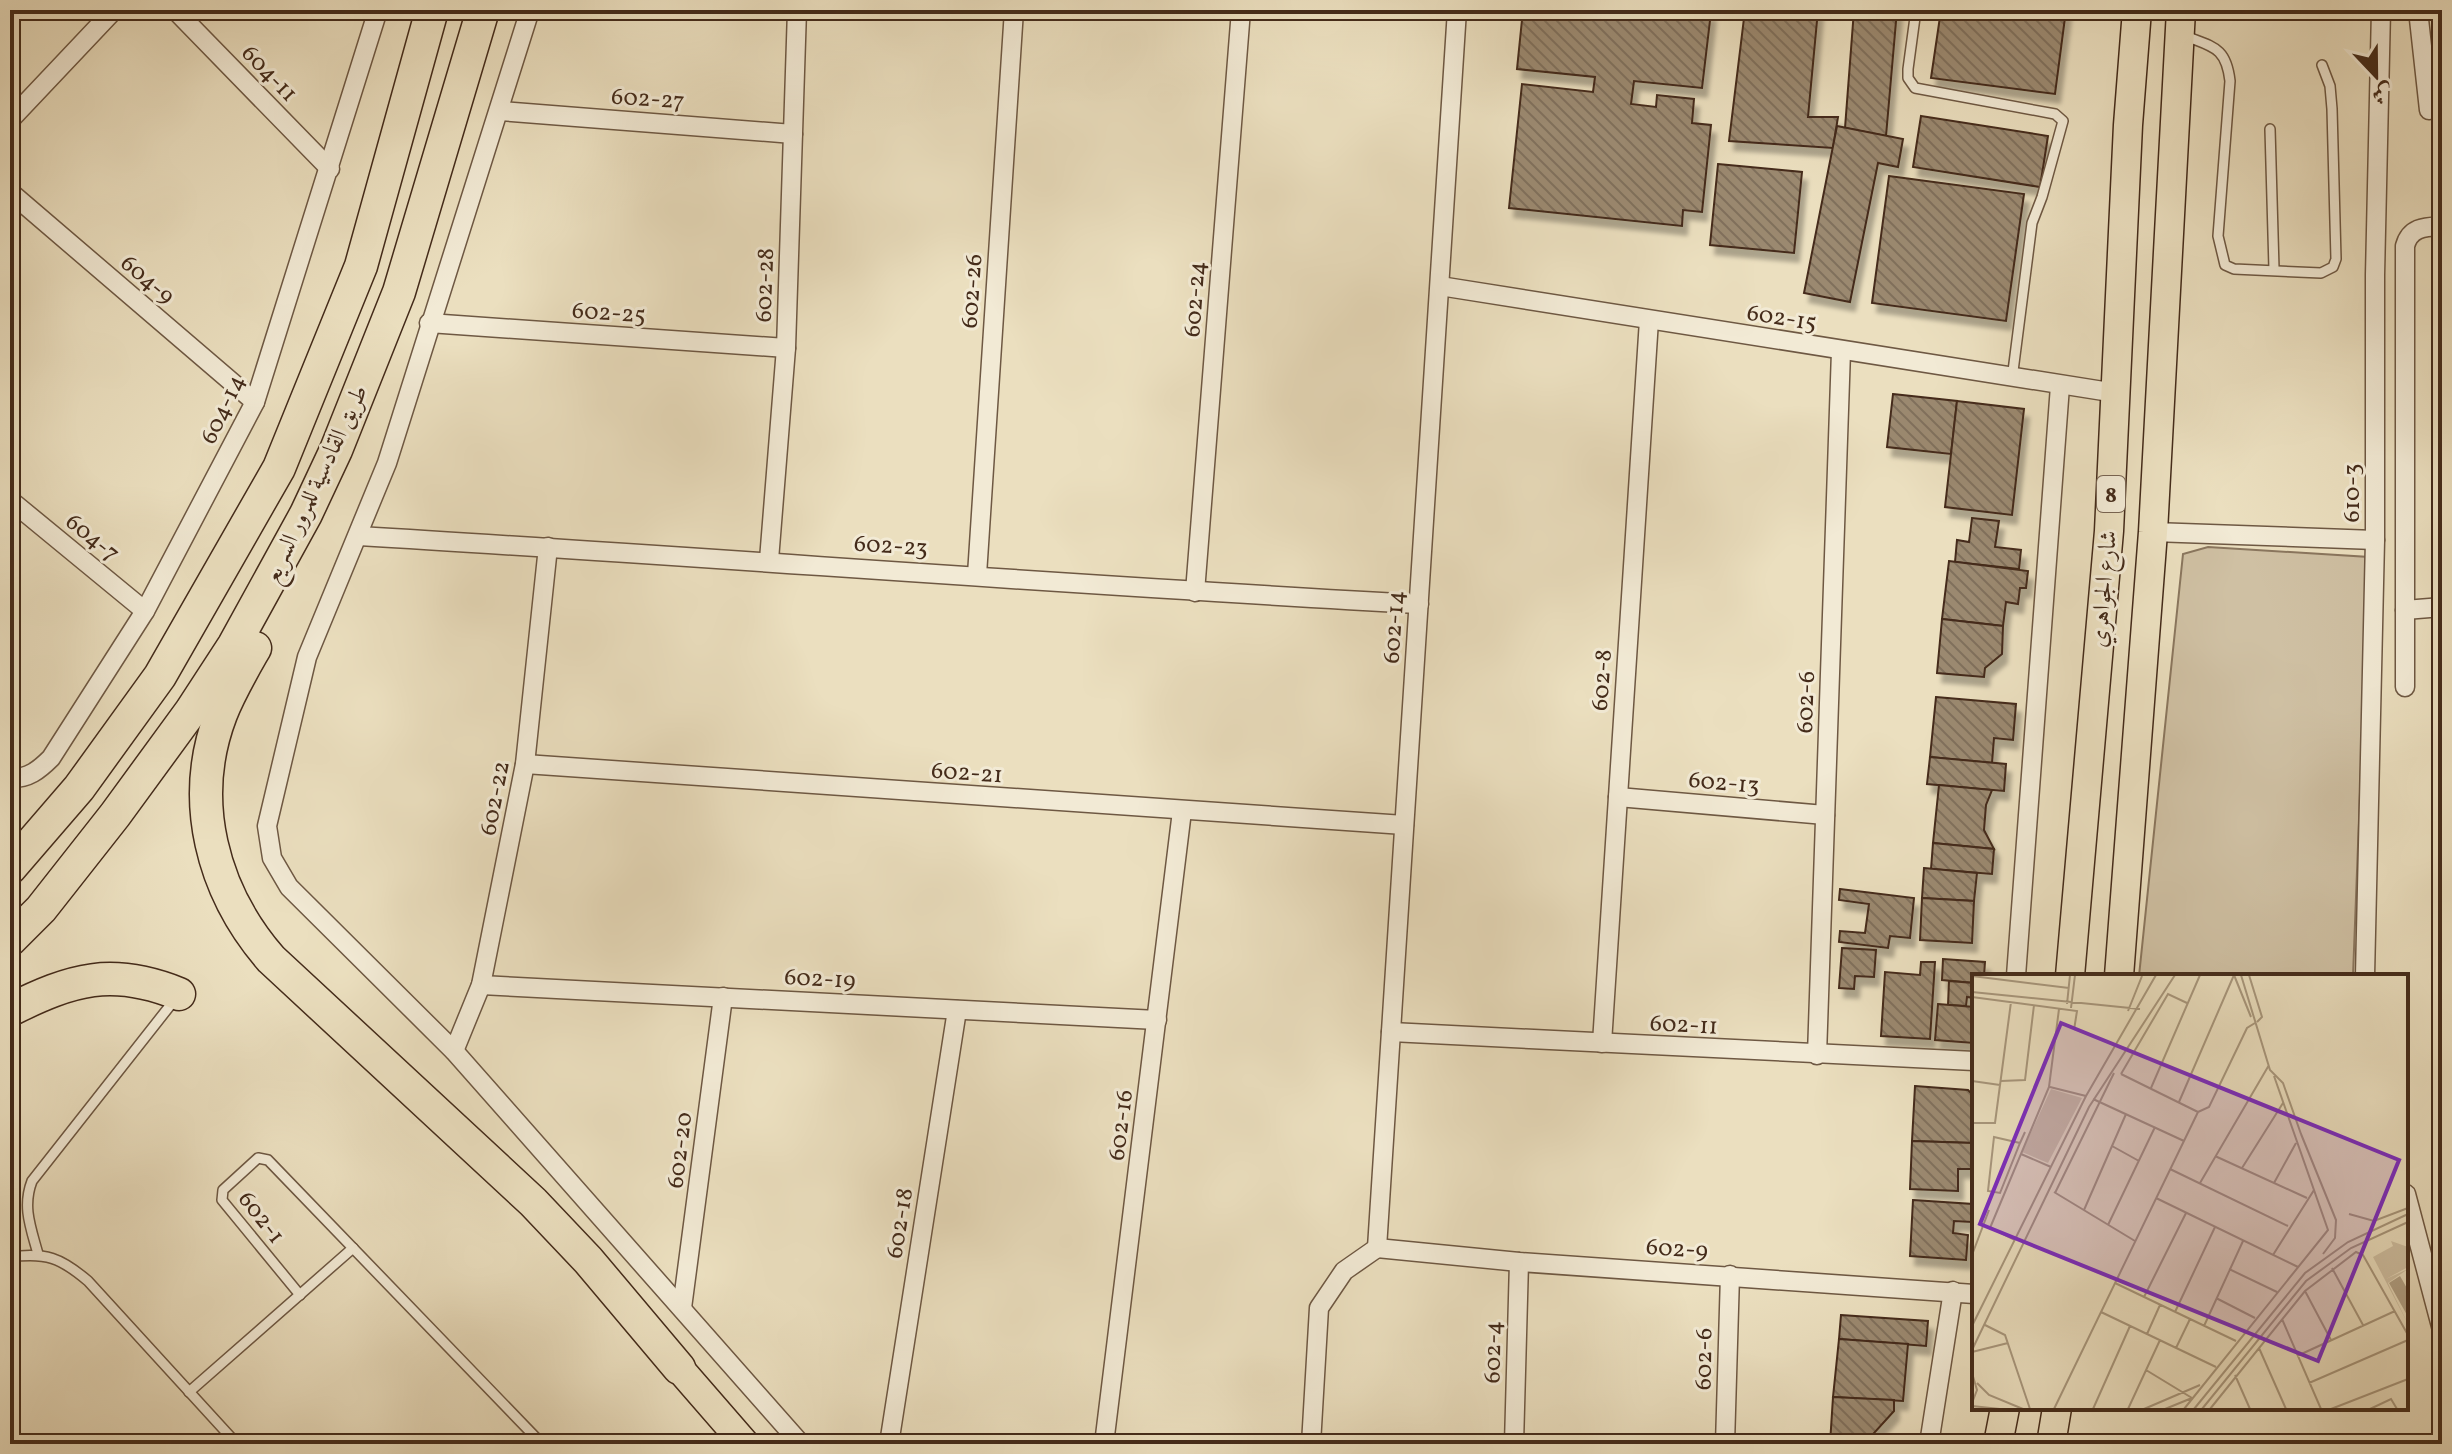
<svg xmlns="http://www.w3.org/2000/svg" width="2452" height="1454" viewBox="0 0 2452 1454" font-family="Vollkorn,Amiri,serif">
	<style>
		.green { fill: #cfc0a3; stroke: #8a765e; stroke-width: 2 }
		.building { fill: url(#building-back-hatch); stroke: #442b1a; stroke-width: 2; filter: url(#shadow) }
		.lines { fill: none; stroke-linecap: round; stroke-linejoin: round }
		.service-casing { stroke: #6e5843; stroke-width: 12 }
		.minor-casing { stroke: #6e5843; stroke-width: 21 }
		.primary-casing { stroke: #442b1a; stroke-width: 31 }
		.motorway-casing { stroke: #442b1a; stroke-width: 35 }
		.service { stroke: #f2ead5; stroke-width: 9 }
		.minor { stroke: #f2ead5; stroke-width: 18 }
		.primary { stroke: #ebdfbf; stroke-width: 28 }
		.motorway { stroke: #ebdfbf; stroke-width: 32 }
		.labels { text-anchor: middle; stroke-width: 6; stroke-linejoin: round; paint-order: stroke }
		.shield { fill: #f2ead5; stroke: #786452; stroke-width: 2 }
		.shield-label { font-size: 22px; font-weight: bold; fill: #442b1a }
		.street-label { font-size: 24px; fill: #442b1a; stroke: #f2ead5 }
		.inset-road { fill: none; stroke: #a8977d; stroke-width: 2 }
		.view { fill: #7b2cbf; fill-opacity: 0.15; stroke: #7b2cbf; stroke-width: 4 }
		.inset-edge { fill: none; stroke: #442b1a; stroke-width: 4 }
	</style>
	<defs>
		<pattern id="building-back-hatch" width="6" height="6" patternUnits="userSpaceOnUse" patternTransform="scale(2)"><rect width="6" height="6" fill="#9b8970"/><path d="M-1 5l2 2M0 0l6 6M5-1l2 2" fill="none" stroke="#80705b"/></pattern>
		<filter id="shadow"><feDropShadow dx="5" dy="9" stdDeviation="2" flood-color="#0004"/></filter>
	</defs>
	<rect width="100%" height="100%" fill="#ebdfbf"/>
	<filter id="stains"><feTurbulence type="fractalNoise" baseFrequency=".0025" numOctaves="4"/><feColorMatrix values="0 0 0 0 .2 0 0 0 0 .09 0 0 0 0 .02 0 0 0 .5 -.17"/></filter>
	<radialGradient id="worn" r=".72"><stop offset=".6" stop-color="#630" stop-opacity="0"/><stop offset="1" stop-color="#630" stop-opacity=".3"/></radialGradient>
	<path class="green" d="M2208,547L2369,557L2353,976H2139L2183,554Z"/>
	<g class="building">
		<path d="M1523,10L1711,12L1702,88L1634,81L1631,104L1656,107L1657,95L1694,99L1692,123L1711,125L1702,212L1683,210L1682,226L1509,208L1522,84L1593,92L1595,77L1517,69Z"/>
		<path d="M1745,10H1818L1808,117H1838L1833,148L1729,141Z"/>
		<path d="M1854,10H1897L1886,136L1845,128Z"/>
		<path d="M1941,10H2066L2055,94L1931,78Z"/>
		<path d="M1921,116L2048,136L2040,187L1913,167Z"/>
		<path d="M1837,126L1903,139L1898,167L1878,163L1850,302L1804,293Z"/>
		<path d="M1718,164L1802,172L1794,253L1710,245Z"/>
		<path d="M1889,176L2024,194L2006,321L1872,303Z"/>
		<path d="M1893,394L1957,401L1951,454L1887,447Z"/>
		<path d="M1957,401L2024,409L2012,515L1945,507Z"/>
		<path d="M1972,518L1999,521L1995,547L2021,550L2019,569L1955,562L1957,540L1969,542Z"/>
		<path d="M1949,561L2028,571L2026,588H2020L2018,604L2006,602L2003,626L1942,619Z"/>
		<path d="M1942,619L2003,626L2002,654L1985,668L1984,677L1937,673Z"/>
		<path d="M1936,697L2016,704L2013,740L1994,738L1992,763L1930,757Z"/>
		<path d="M1930,757L2006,764L2004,791L1927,784Z"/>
		<path d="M1939,785L1992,790L1986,805L1984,830L1994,849L1933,843Z"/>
		<path d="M1933,843L1994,849L1992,874L1931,869Z"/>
		<path d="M1924,868L1977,873L1974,901L1922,898Z"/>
		<path d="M1840,889L1914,898L1910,938L1890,936L1888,948L1839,942L1840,931L1865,933L1869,904L1839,900Z"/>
		<path d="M1922,898L1974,901L1972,943L1920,940Z"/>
		<path d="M1842,948L1876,950L1874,977L1855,976L1854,989L1839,988Z"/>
		<path d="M1943,959L1985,962L1984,976H1974V983L1942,980Z"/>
		<path d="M1921,962H1935L1930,1039L1881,1036L1885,972L1920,975Z"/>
		<path d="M1949,981L1974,983V998L1967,997L1966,1006L1948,1005Z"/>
		<path d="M1938,1004L1974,1007V1043L1935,1040Z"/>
		<path d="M1915,1086L1968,1090L1974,1096L1973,1143L1912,1141Z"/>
		<path d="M1912,1141L1973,1143L1972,1169H1958V1191L1910,1189Z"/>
		<path d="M1913,1200L1973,1204L1972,1222L1954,1221L1953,1233L1968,1235L1966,1260L1910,1256Z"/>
		<path d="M1841,1315L1928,1321L1926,1346L1839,1339Z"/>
		<path d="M1839,1339L1908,1344L1903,1401L1833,1397Z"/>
		<path d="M1833,1397L1894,1400V1411L1874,1433L1882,1444H1830Z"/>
	</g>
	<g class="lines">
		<g class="service-casing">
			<g id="service">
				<path d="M1916,10L1908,69V78L1915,88L2055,114L2063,121L2042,197L2032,223L2012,379"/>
				<path d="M2183,35C2212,47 2226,46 2230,81L2218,236L2225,265L2234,269L2321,273L2333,267L2336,259L2332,109L2330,86L2322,65"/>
				<path d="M2270,129L2274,269"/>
				<path d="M38,1254C31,1228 22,1207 32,1181L176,998"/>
				<path d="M10,1257C46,1252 61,1258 88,1281L237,1444"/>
				<path d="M300,1295L222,1200L223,1190L258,1158L268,1160L542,1444"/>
				<path d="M189,1392L353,1248"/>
			</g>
		</g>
		<g class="minor-casing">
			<g id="minor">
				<path d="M175,10L330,169"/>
				<path d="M530,10L387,463L307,657L267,826L272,858L289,887L454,1051L801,1444"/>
				<path d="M2418,10L2429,110"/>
				<path d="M500,111L793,134"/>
				<path d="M10,120L114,10"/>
				<path d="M10,192L255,402"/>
				<path d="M1440,286L2116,393"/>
				<path d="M429,323L786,348"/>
				<path d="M10,500L145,611"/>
				<path d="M2153,532L2375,540"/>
				<path d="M359,536C712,557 1065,585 1419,604"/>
				<path d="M769,560L786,348L797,10"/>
				<path d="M977,575L1014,10"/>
				<path d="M1195,592L1241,10"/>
				<path d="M2405,610L2442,607"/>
				<path d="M2405,687V246C2410,227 2425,227 2442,226"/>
				<path d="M525,764L1404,825"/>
				<path d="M10,778C28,779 39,770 51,758L145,611L255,402L378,10"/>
				<path d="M1618,797L1825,815"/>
				<path d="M2016,976L2060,386"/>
				<path d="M2365,976L2375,540V275L2381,10"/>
				<path d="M481,985L1157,1020"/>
				<path d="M1391,1032L1974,1061"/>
				<path d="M1602,1043L1649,320"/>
				<path d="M454,1051L481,985L525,764L548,547"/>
				<path d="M1817,1055L1841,351"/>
				<path d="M2406,1194L2442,1330"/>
				<path d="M1377,1248L1457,10"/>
				<path d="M1377,1248L1519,1262L1974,1294"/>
				<path d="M682,1308L723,997"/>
				<path d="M889,1444L957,1010"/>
				<path d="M1104,1444L1182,811"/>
				<path d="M1311,1444L1319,1308L1344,1271L1377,1248"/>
				<path d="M1514,1444L1519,1262"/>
				<path d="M1725,1444L1730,1275"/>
				<path d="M1929,1444L1953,1291"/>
			</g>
		</g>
		<g class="primary-casing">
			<g id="primary">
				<path d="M2070,976L2109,531L2128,125L2137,10"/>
				<path d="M2119,976L2153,532L2181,10"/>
				<path d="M679,1368L745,1444"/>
				<path d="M1998,1444L2005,1408"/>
				<path d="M2051,1444L2057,1408"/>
			</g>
		</g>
		<g class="motorway-casing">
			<g id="motorway">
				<path d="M255,648C243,669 230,691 221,714C188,800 212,891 271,959L533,1202L588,1260L679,1368"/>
				<path d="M10,868L79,788L160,676L279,468L361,266L432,10"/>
				<path d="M10,940L41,909L115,815L191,711L234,645L306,514L336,450L399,292L483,10"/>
				<path d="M10,1010C72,979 112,967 179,994"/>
			</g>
		</g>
		<use href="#service" class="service"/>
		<use href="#minor" class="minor"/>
		<use href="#primary" class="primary"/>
		<use href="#motorway" class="motorway"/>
	</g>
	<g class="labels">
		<rect class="shield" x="2097" y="476" width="28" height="36" rx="6"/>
		<g class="shield-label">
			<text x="2111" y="502">8</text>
		</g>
		<g class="street-label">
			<text transform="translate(270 73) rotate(46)" y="8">604-11</text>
			<text transform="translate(648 98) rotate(4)" y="8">602-27</text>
			<text transform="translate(148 279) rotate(40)" y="8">604-9</text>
			<text transform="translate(764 285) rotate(-88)" y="8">602-28</text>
			<text transform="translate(971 291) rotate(-86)" y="8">602-26</text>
			<text transform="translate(1194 299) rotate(-86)" y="8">602-24</text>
			<text transform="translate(609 312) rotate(4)" y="8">602-25</text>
			<text transform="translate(1782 317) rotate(9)" y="8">602-15</text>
			<text transform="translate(222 409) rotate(-65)" y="8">604-14</text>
			<text transform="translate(315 484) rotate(-65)" y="8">طريق القادسية للمرور السريع</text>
			<text transform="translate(2351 493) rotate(-90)" y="8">610-3</text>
			<text transform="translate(93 537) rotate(39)" y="8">604-7</text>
			<text transform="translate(891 545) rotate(4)" y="8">602-23</text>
			<text transform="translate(2103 589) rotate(-85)" y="8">شارع الجواهري</text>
			<text transform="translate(1393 627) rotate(-86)" y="8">602-14</text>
			<text transform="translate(1601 680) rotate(-86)" y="8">602-8</text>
			<text transform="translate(1805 702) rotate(-88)" y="8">602-6</text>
			<text transform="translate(967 772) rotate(4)" y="8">602-21</text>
			<text transform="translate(1724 782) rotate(5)" y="8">602-13</text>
			<text transform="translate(494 798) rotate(-79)" y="8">602-22</text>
			<text transform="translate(820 978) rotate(3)" y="8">602-19</text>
			<text transform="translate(1684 1024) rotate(3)" y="8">602-11</text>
			<text transform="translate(1120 1125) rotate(-83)" y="8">602-16</text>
			<text transform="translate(679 1150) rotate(-83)" y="8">602-20</text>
			<text transform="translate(262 1217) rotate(52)" y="8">602-1</text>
			<text transform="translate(899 1223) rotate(-81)" y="8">602-18</text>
			<text transform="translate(1677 1248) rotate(4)" y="8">602-9</text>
			<text transform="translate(1492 1352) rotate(-89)" y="8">602-4</text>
			<text transform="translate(1703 1359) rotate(-89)" y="8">602-6</text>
		</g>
	</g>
	<g transform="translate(1972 974)">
		<rect width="436" height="436" fill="#ebdfbf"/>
		<path d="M79,115L110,124L76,189L50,178ZM419,267L436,273V293L414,305L436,295L416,309L436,350L401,283L421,272Z" fill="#cfc0a3"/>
		<path d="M428,302L436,316L435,341L417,309Z" fill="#b2a287"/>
		<path class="inset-road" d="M262,1L279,43M269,1L298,96L311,109L329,160M277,1L290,43L285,48M0,2L97,14M0,18L168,35M0,23L105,37L102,56M95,30L98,1M99,34L103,1M156,37L170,2M149,100L196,20L215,29M149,100L226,138M0,107L28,111M29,107L53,106L62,31M78,113L114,122M179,114L228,1M121,125L212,167M207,128L262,1M226,138L237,133L275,54L283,49M0,149H23L39,28M329,160L364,246L363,264L351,280M48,169L22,163L16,217L28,219L48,169L53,158M140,172L167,187M49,180L79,193M243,182L335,224M270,194L311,129M198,195L316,252M228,209L297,91M302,209L324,169M82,218L163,267M83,219L142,99M184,224L326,293M112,236L154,140M377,240L402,247L436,234M136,251L183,153M18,254L77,113L87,35M19,254L43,266M0,281L17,236M301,281L342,216M360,294L391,351M257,295L305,318M143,309L264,367M333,317L359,366M172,323L214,239M244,324L283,344M129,338L244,393M203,338L243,253M310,345L349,435M13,351L33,361L58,435M0,352L114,122L184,1M232,352L271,267M175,360L188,331M204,374L218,345M287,374L314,435M0,376L117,133L203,1M0,378L36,369M325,382L423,337M174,396L220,424L193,435M0,399L5,416L0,429M263,401L278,435M5,409L17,421L51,435M337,409L436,366M0,432L28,435M82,435L226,138M121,435L158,352M156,435L188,366M172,435L228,411M212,435L356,256L302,102M222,435L333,299L376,268L436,240M230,435L334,307L379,274L436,248M238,435L333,317L384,278L391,281L436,361M359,435L436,405M398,435L419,425L425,435"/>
		<path class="view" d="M89,49L427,186L346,387L8,250Z"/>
		<rect width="436" height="436" class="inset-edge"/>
	</g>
	<rect width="2452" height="1454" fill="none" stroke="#ebdfbf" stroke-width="40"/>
	<rect x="12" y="12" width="2428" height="1430" fill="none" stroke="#442b1a" stroke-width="4"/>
	<rect x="20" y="20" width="2412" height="1414" fill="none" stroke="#442b1a" stroke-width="2"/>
	<g transform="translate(2376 76) rotate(158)" stroke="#f2ead5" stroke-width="6" paint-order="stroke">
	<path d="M0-6L14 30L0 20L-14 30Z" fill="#442b1a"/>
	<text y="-12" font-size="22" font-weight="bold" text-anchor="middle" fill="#442b1a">ش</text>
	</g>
	<rect width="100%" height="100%" filter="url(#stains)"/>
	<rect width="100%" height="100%" fill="url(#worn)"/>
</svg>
